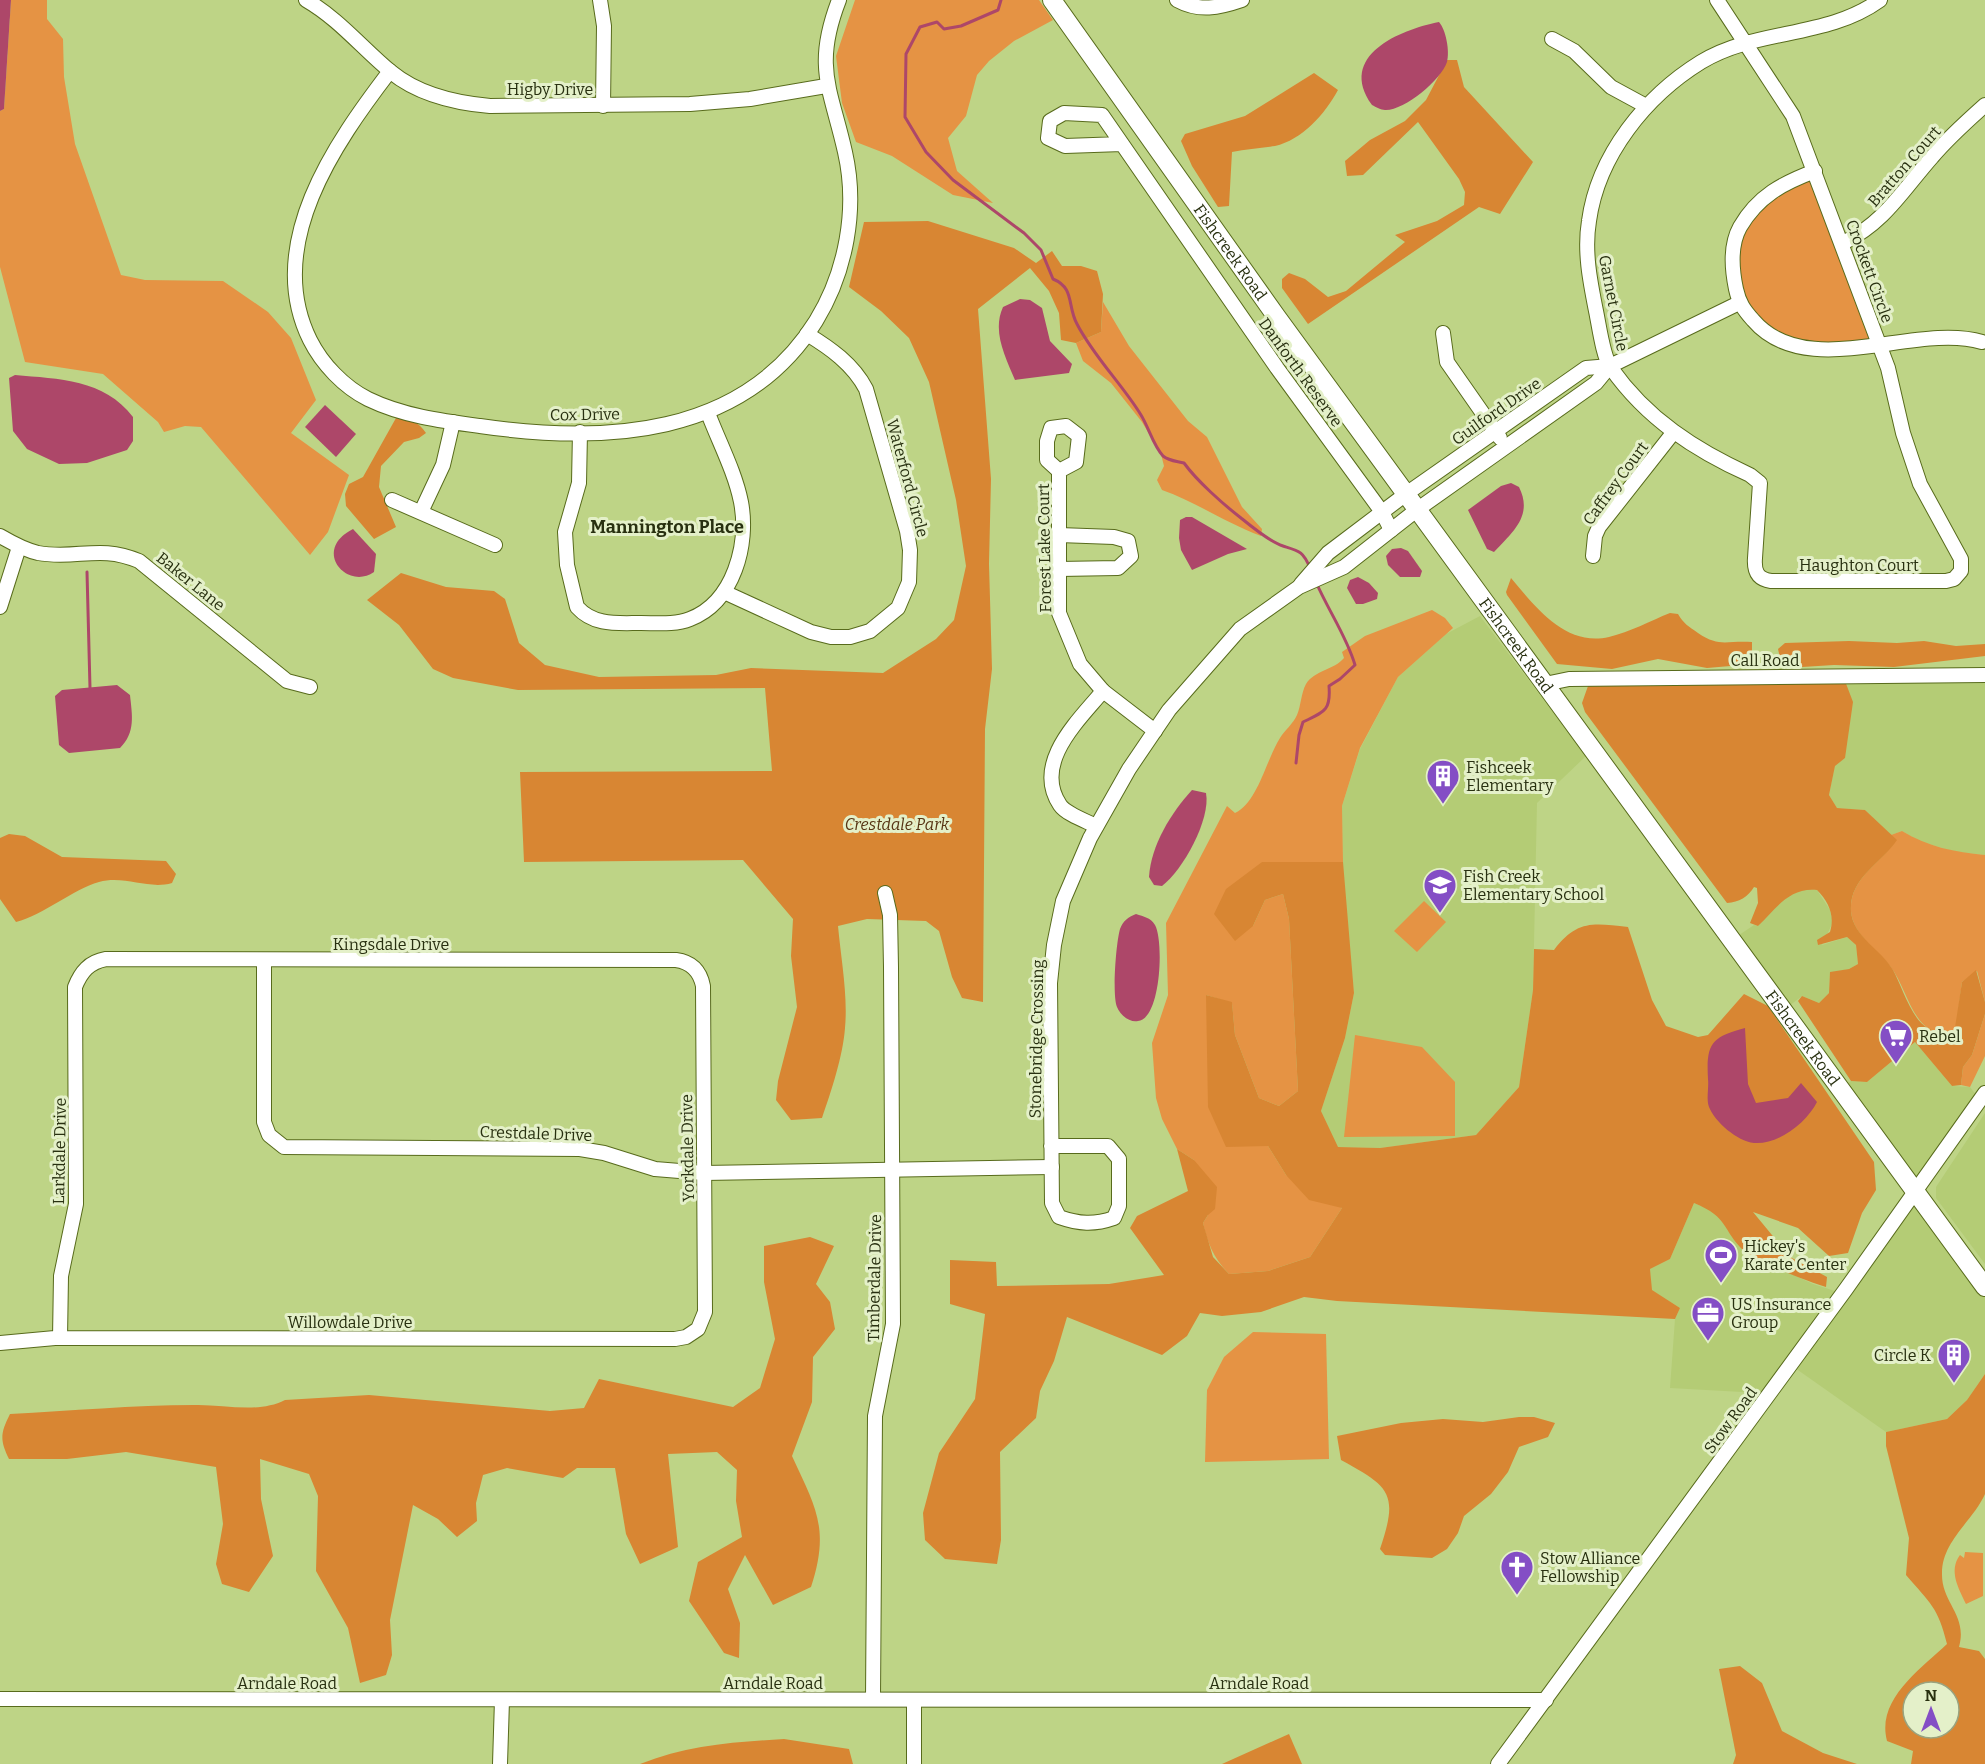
<svg xmlns="http://www.w3.org/2000/svg" width="1985" height="1764" viewBox="0 0 1985 1764" font-family="Bitter,serif">
	<style>
		.built { fill: #b4cc75 }
		.green { fill: #e59344 }
		.forest { fill: #d88633; fill-rule: evenodd }
		.water { fill: #ad4769 }
		.lines { fill: none; stroke-linecap: round; stroke-linejoin: round }
		.stream { stroke: #ad4769; stroke-width: 3 }
		.minor-casing { stroke: #586b1c; stroke-width: 16 }
		.major-casing { stroke: #586b1c; stroke-width: 20 }
		.minor { stroke: #fff; stroke-width: 14 }
		.major { stroke: #fff; stroke-width: 18 }
		.labels { text-anchor: middle; stroke-width: 6; stroke-linejoin: round; paint-order: stroke }
		.street-label { font-size: 16px; fill: #283010; stroke: #e4f0c9 }
		.poi-label { font-size: 16px; fill: #283010; stroke: #e4f0c9; text-anchor: start }
		.park-label { font-size: 16px; font-style: italic; fill: #573514; stroke: #e4f0c9 }
		.neighbourhood-label { font-size: 18px; font-weight: bold; fill: #283010; stroke: #e4f0c9 }
	</style>
	<rect width="100%" height="100%" fill="#bed486"/>
	<g class="built">
		<path d="M1480,616L1586,756L1537,803L1533,990L1519,1087L1476,1135L1380,1148L1337,1147L1321,1111L1345,1038L1354,993L1343,879L1342,806L1360,749L1398,677L1446,634Z"/>
		<path d="M1985,680V855L1955,852L1919,841L1902,831L1891,835L1865,810L1837,808L1829,795L1835,765L1845,758V681Z"/>
		<path d="M1807,889L1817,890L1830,910L1833,922L1822,945L1847,937L1856,945L1858,964L1849,969L1830,973L1829,993L1819,1003L1802,996L1789,1006L1739,935L1754,925L1758,926L1779,903L1792,894Z"/>
		<path d="M1915,1042L1952,1086L1970,1087L1976,1095L1917,1185L1842,1086L1851,1081L1867,1082Z"/>
		<path d="M1985,1113V1264L1936,1198V1187Z"/>
		<path d="M1916,1197L1985,1292V1374L1967,1400L1947,1419L1886,1432L1795,1368Z"/>
		<path d="M1694,1203L1715,1212L1745,1252L1813,1284L1838,1292L1760,1393L1670,1388L1675,1319L1680,1308L1651,1290L1650,1269L1670,1259Z"/>
	</g>
	<g class="green">
		<path d="M11,0H47V19L63,39L64,77L75,144L121,275L145,280L223,281L268,312L291,338L316,400L291,433L349,475L328,532L310,555L201,427L185,426L164,432L158,422L103,374L25,362L0,267V111L4,109Z"/>
		<path d="M855,0H1039L1053,20L1014,41L989,61L977,75L966,116L948,138L957,171L993,203L953,195L892,156L856,142L842,103L836,56Z"/>
		<path d="M1815,171L1879,344L1820,349L1758,326L1732,273L1750,212Z"/>
		<path d="M1103,302L1129,346L1188,421L1207,437L1242,507L1262,529L1261,536C1226,523 1196,502 1162,490L1157,480L1164,466L1161,454L1142,422L1111,383L1083,361L1076,343L1101,332Z"/>
		<path d="M1432,610L1445,618L1453,628L1398,677L1360,748L1342,806L1343,862H1262L1253,926L1265,900L1283,894L1289,919L1298,1091L1279,1106L1259,1098L1235,1035L1232,1003L1206,995L1268,1146L1286,1175L1342,1208L1310,1257L1268,1271L1229,1274C1214,1258 1208,1245 1203,1223L1208,1215L1194,1160L1177,1149L1162,1119L1156,1098L1152,1043L1168,995L1166,923L1227,806L1235,813C1258,802 1266,760 1280,738C1285,730 1293,724 1297,715C1301,706 1301,693 1306,684C1315,670 1334,670 1344,658L1342,652L1365,636Z"/>
		<path d="M1902,831C1928,847 1955,852 1985,855V1002L1977,971L1962,982L1955,1035C1946,1033 1931,1032 1924,1025C1908,1009 1904,984 1890,966C1877,949 1853,935 1851,911C1849,878 1881,864 1896,840L1891,835Z"/>
		<path d="M1424,901L1446,922L1417,952L1394,931Z"/>
		<path d="M1985,1014V1056L1970,1087L1961,1085L1963,1067L1972,1055Z"/>
		<path d="M1355,1035L1422,1047L1455,1082V1136L1344,1137Z"/>
		<path d="M1253,1332L1326,1334L1329,1459L1205,1462L1207,1390L1224,1357Z"/>
		<path d="M1965,1552L1983,1553V1596L1966,1604C1959,1589 1948,1571 1960,1555L1964,1558Z"/>
	</g>
	<g class="forest">
		<path d="M1447,60H1457L1464,87L1533,162L1500,214L1479,207L1308,324L1282,288V279L1289,273L1305,279L1328,297L1346,291L1405,242L1395,235L1437,221L1464,205L1465,192L1459,179L1418,122L1363,175L1347,176L1345,161L1370,140L1405,121L1426,100Z"/>
		<path d="M1314,73L1338,90C1325,114 1302,140 1275,146C1260,148 1246,149 1232,152L1229,206L1218,207L1192,166L1181,141L1185,134L1245,116Z"/>
		<path d="M928,221L1014,248L1036,263L1052,251L1062,266H1081L1097,271L1103,294L1101,332L1076,343L1061,340L1059,313L1049,291L1030,268L978,309L991,479L989,564L992,669L985,729L983,1002L962,998L952,977L939,931L926,921L867,919L838,926C841,959 848,995 845,1028C843,1056 831,1092 822,1118L791,1120L776,1100L778,1081L797,1007L791,956L793,919L743,860L524,862L520,772L772,771L765,688L518,690L453,678L433,669L399,625L367,600L401,573L446,587L494,591L505,599L519,643L545,665L599,677L716,675L751,668L883,673L936,639L954,620L966,566L956,500L929,382L909,338L881,311L849,287L864,222Z"/>
		<path d="M396,418C410,419 418,421 426,433L419,438L404,442L381,466L379,487L396,527L374,539L346,506L345,494L349,484L363,477Z"/>
		<path d="M1511,578C1536,608 1566,647 1609,637C1630,632 1650,621 1670,613L1678,614C1684,624 1688,626 1698,633C1720,648 1727,640 1752,642V660L1742,665L1707,668L1658,659L1612,669L1557,664L1507,595L1506,592Z"/>
		<path d="M1849,641L1897,643L1924,641L1956,646L1985,644V656L1894,667L1834,665L1802,667L1781,662L1778,649L1785,643Z"/>
		<path d="M1602,681H1845L1853,702L1845,758L1835,766L1829,795L1837,808L1865,810L1897,840C1881,864 1849,878 1851,911C1853,937 1881,949 1893,970C1901,984 1912,1021 1928,1028C1935,1032 1946,1032 1954,1034L1962,982L1976,970L1985,1002V1014L1972,1055L1963,1067L1961,1085L1952,1086L1915,1042L1867,1082L1851,1081L1798,1001L1802,996L1819,1003L1829,993L1830,972L1849,969L1858,964L1856,945L1847,937L1818,945L1817,940L1830,932C1835,916 1829,902 1817,890C1789,887 1776,909 1758,926L1750,923L1758,903L1757,888L1754,887C1748,897 1739,902 1727,903L1585,712L1582,703L1588,686Z"/>
		<path d="M9,834L25,836L62,857L166,861L176,874L172,883C148,890 125,875 99,882C73,889 44,915 16,922L0,899V838Z"/>
		<path d="M1262,862H1343L1354,993L1345,1038L1321,1111L1338,1147L1380,1148L1476,1135L1519,1087L1533,990L1534,949L1554,950C1577,920 1592,923 1628,927L1652,1000L1666,1026L1698,1037L1708,1035L1744,994L1768,1006L1874,1162L1876,1190L1862,1213L1848,1253L1829,1256L1798,1228L1753,1212L1790,1257L1827,1277L1826,1287C1809,1282 1755,1261 1744,1251C1721,1229 1730,1218 1694,1203L1670,1259L1650,1269L1652,1290L1680,1308L1675,1319L1337,1301L1304,1297L1261,1312L1222,1316L1200,1313L1187,1336L1162,1355L1067,1317L1054,1361L1040,1391L1036,1418L1000,1452L1001,1540L997,1564L945,1559L925,1540L923,1513L939,1453L975,1399L985,1314L950,1304V1260L996,1262L997,1286L1109,1284L1164,1275L1130,1228L1137,1216L1188,1191L1177,1149L1194,1160L1217,1187L1215,1209L1208,1215L1203,1223L1213,1257L1229,1274L1268,1271L1310,1257L1342,1208L1309,1200L1286,1175L1268,1146L1226,1147L1208,1107L1206,995L1232,1002L1235,1035L1259,1098L1279,1106L1298,1091L1289,919L1283,894L1265,900L1253,926L1235,941L1214,914L1226,889Z"/>
		<path d="M810,1237L834,1246L816,1284L830,1302L835,1329L813,1357L812,1402L792,1456C816,1508 830,1529 811,1587L773,1605L745,1555L728,1589L740,1623L739,1658L724,1653L689,1601L698,1562L742,1537L736,1501L737,1470L717,1452L668,1454L678,1547L640,1564L626,1534L615,1468H577L563,1478L507,1468L483,1475L476,1503L477,1521L457,1537L438,1519L413,1505L390,1620L392,1655L386,1675L360,1683L348,1628L316,1571L318,1496L309,1474L260,1459L261,1499L273,1556L249,1592L222,1584L216,1564L223,1524L216,1467L126,1452L67,1459H9C0,1440 0,1434 10,1414C71,1411 133,1405 194,1405C223,1404 258,1414 285,1400L369,1395L550,1411L584,1408L599,1379L733,1407L760,1388L775,1339L764,1282V1246Z"/>
		<path d="M1985,1374V1494C1973,1521 1942,1541 1942,1573C1941,1603 1968,1615 1959,1647L1979,1651L1985,1659V1764H1911L1913,1751L1887,1741C1876,1699 1921,1669 1947,1644C1938,1607 1930,1603 1906,1575L1909,1538L1886,1446V1432L1947,1419L1967,1400ZM1913,1692H1949V1728H1913Z"/>
		<path d="M1519,1417H1534L1555,1423L1548,1437L1519,1447L1508,1472L1491,1494L1464,1516L1458,1533L1447,1549L1432,1558L1385,1555L1380,1549C1399,1493 1390,1487 1341,1460L1337,1436L1401,1423L1443,1419L1483,1422Z"/>
		<path d="M1740,1666L1762,1683L1782,1731L1823,1753L1857,1764H1733L1736,1755L1719,1669Z"/>
		<path d="M1289,1734L1302,1764H1222Z"/>
		<path d="M784,1739L849,1749L853,1764H640C687,1745 734,1742 784,1739Z"/>
	</g>
	<g class="water">
		<path d="M0,0H11L4,109L0,111Z"/>
		<path d="M1439,22C1446,30 1450,51 1447,62C1441,80 1404,111 1385,110C1381,110 1376,107 1372,105C1337,56 1399,30 1439,22Z"/>
		<path d="M1020,299L1030,300L1042,308L1050,341L1072,364L1069,373L1015,380C1005,356 992,331 1003,307Z"/>
		<path d="M15,375C59,379 104,379 133,417V441L127,450L87,463L59,464L27,449L13,431L9,378Z"/>
		<path d="M325,405L356,434L336,457L305,427Z"/>
		<path d="M1511,483L1519,487C1533,515 1514,531 1494,552L1487,549L1468,510L1501,486Z"/>
		<path d="M1186,517H1192L1247,549L1228,554L1192,570L1181,550L1179,538L1180,520Z"/>
		<path d="M353,529L376,554L374,572C347,591 311,550 353,529Z"/>
		<path d="M1401,548L1408,551L1422,571L1420,577H1400L1388,565L1386,556L1392,549Z"/>
		<path d="M1358,577L1369,583L1378,593L1377,599L1363,604H1356L1347,588L1350,580Z"/>
		<path d="M117,685L130,695C132,715 136,732 120,748L69,753L59,745L55,696L62,690Z"/>
		<path d="M1192,790L1206,793C1211,819 1183,870 1162,886L1154,885L1149,877C1151,845 1171,813 1192,790Z"/>
		<path d="M1136,914C1144,917 1150,917 1155,925C1164,941 1161,1019 1138,1021C1130,1023 1120,1015 1117,1007C1112,995 1116,943 1120,929C1123,921 1128,917 1136,914Z"/>
		<path d="M1745,1028L1748,1084L1756,1103L1788,1098L1801,1083L1817,1102C1807,1122 1779,1145 1754,1143C1737,1141 1715,1122 1709,1107C1706,1099 1709,1088 1708,1079C1706,1044 1711,1037 1745,1028Z"/>
	</g>
	<g class="lines">
		<g class="stream">
			<path d="M1001,0L998,10L961,26L944,29L937,22L920,27L906,54L905,117L926,152L953,180L1024,233L1041,250L1053,279C1075,288 1067,306 1077,324C1094,357 1122,384 1141,415C1149,428 1153,445 1163,456C1169,461 1176,461 1184,463C1197,481 1223,504 1241,518C1252,527 1270,542 1283,546C1299,551 1303,551 1310,568"/>
			<path d="M87,572L90,688"/>
			<path d="M1296,763L1299,735L1303,722C1324,712 1331,711 1329,686L1340,679L1355,665C1347,637 1328,610 1316,582"/>
		</g>
		<g class="minor-casing">
			<g id="minor">
				<path d="M306,0C339,19 362,48 391,72C419,95 455,103 490,106L690,104L750,99L826,86"/>
				<path d="M600,0L604,26L603,106"/>
				<path d="M1177,0C1199,12 1219,8 1242,0"/>
				<path d="M1717,0L1793,116L1888,368L1903,433L1920,484L1961,559V571L1954,579L1946,581H1771C1757,579 1754,571 1755,558L1760,483L1750,475C1695,450 1647,419 1611,368C1603,357 1599,325 1596,311C1590,281 1584,251 1589,221C1598,155 1646,96 1701,62C1757,28 1826,39 1880,0"/>
				<path d="M1552,39L1574,51L1611,87L1646,106"/>
				<path d="M390,71C335,143 263,245 310,340C322,364 344,387 368,399C403,416 442,421 480,426C603,444 743,438 816,321C846,272 858,209 845,152C831,89 813,67 839,0"/>
				<path d="M1122,144L1065,146L1048,138L1050,121L1064,113L1102,115L1277,368L1382,512L1391,530"/>
				<path d="M1815,171C1783,183 1758,196 1740,227C1730,245 1732,270 1736,289C1739,303 1744,310 1753,320C1807,383 1914,322 1982,342"/>
				<path d="M1843,243C1885,222 1902,191 1932,157C1948,138 1967,121 1985,105"/>
				<path d="M1443,333L1447,362L1500,438"/>
				<path d="M580,432L579,483L565,532L567,565L577,607C594,626 617,623 641,623C657,623 675,625 690,619C734,602 749,544 741,502C735,472 719,442 708,413"/>
				<path d="M1059,471L1047,460V441L1051,428L1066,426L1079,436L1076,462L1059,471V613L1080,664L1103,691L1155,731"/>
				<path d="M392,500L495,545"/>
				<path d="M421,512L443,465L453,422"/>
				<path d="M1059,535L1114,537L1128,541L1131,556L1118,568L1059,569"/>
				<path d="M0,536C12,543 25,550 38,553C77,560 99,544 139,561L287,681L310,687"/>
				<path d="M1593,556L1595,536L1599,527L1673,433"/>
				<path d="M1301,584L1328,553L1406,494L1586,368L1610,366L1739,303"/>
				<path d="M724,592L811,632L831,637H850L870,631L898,608L909,582L910,550L907,531L866,389C853,364 830,348 807,334"/>
				<path d="M0,607L19,547"/>
				<path d="M1545,684L1569,679L1985,675"/>
				<path d="M1096,826C1086,821 1066,814 1060,805C1032,763 1079,720 1103,691"/>
				<path d="M264,960V1122L269,1135L284,1147L580,1149L604,1153L655,1169L704,1173L1052,1167"/>
				<path d="M1051,1146H1108L1119,1159V1206L1114,1218C1094,1225 1079,1224 1059,1217L1052,1203L1050,983L1054,945L1063,901L1090,838L1129,769L1169,710L1240,629L1299,587L1344,567L1418,509L1596,383L1610,366"/>
				<path d="M0,1343L55,1338H60L675,1339L686,1337L698,1329L705,1312L703,986C700,971 691,962 676,960L106,959C89,962 81,972 75,987L76,1204L61,1276L60,1338"/>
				<path d="M0,1699L1546,1700"/>
				<path d="M873,1699L875,1416L893,1324L891,967L890,915L885,893"/>
				<path d="M914,1700V1764"/>
				<path d="M500,1764L502,1700"/>
				<path d="M1498,1764L1846,1289L1985,1093"/>
			</g>
		</g>
		<g class="major-casing">
			<g id="major">
				<path id="s1" d="M1052,0L1276,316L1985,1287"/>
			</g>
		</g>
		<use href="#minor" class="minor"/>
		<use href="#major" class="major"/>
	</g>
	<defs>
		<g id="building-pin" transform="scale(1.725)"><path d="M0 17L-7.5 6A9.5 9.5 0 1 1 7.5 6Z" fill="#844ec5" stroke="#e4f0c9"/><path d="M-4-6H4V6H1V3H-1V6H-4ZM-2.5-4.3h1.7v1.8h-1.7ZM.8-4.3h1.7v1.8H.8ZM-2.5-1h1.7V.8h-1.7ZM.8-1h1.7V.8H.8Z" fill="#fff"/></g>
		<g id="school-pin" transform="scale(1.725)"><path d="M0 17L-7.5 6A9.5 9.5 0 1 1 7.5 6Z" fill="#844ec5" stroke="#e4f0c9"/><path d="M0-5L7-2L0 1L-7-2ZM-4 1L0 2.5L4 1V4Q0 6-4 4Z" fill="#fff"/></g>
		<g id="supermarket-pin" transform="scale(1.725)"><path d="M0 17L-7.5 6A9.5 9.5 0 1 1 7.5 6Z" fill="#844ec5" stroke="#e4f0c9"/><path d="M-6-5.5h2.5l.6 2H6L4.5 2H-2.5L-4.4-4H-6ZM-1.5 3.2a1.3 1.3 0 1 0 .1 0ZM3 3.2a1.3 1.3 0 1 0 .1 0Z" fill="#fff"/></g>
		<g id="stadium-pin" transform="scale(1.725)"><path d="M0 17L-7.5 6A9.5 9.5 0 1 1 7.5 6Z" fill="#844ec5" stroke="#e4f0c9"/><path d="M0-5a6.5 5 0 1 0 0 10a6.5 5 0 1 0 0-10ZM-3.5-1.8h7v3.6h-7Z" fill="#fff"/></g>
		<g id="office-pin" transform="scale(1.725)"><path d="M0 17L-7.5 6A9.5 9.5 0 1 1 7.5 6Z" fill="#844ec5" stroke="#e4f0c9"/><path d="M-6-3h4V-5.5h4V-3h4V5H-6ZM-1-4.5V-3h2v-1.5ZM-6 0V1H6V0Z" fill="#fff"/></g>
		<g id="church-pin" transform="scale(1.725)"><path d="M0 17L-7.5 6A9.5 9.5 0 1 1 7.5 6Z" fill="#844ec5" stroke="#e4f0c9"/><path d="M-1.2-6h2.4v3.5h3.3v2.4h-3.3V6h-2.4V-.1h-3.3v-2.4h3.3Z" fill="#fff"/></g>
	</defs>
	<g fill-rule="evenodd">
		<use href="#building-pin" x="1443" y="776"/>
		<use href="#school-pin" x="1440" y="885"/>
		<use href="#supermarket-pin" x="1896" y="1036"/>
		<use href="#stadium-pin" x="1721" y="1255"/>
		<use href="#office-pin" x="1708" y="1313"/>
		<use href="#building-pin" x="1954" y="1355"/>
		<use href="#church-pin" x="1517" y="1567"/>
	</g>
	<g class="labels">
		<g class="street-label">
			<text x="550" y="95">Higby Drive</text>
			<text transform="translate(1904 166) rotate(-49)" y="6">Bratton Court</text>
			<text dy="6" stroke="none"><textPath href="#s1" startOffset="309">Fishcreek Road</textPath></text>
			<text transform="translate(1870 271) rotate(70)" y="6">Crockett Circle</text>
			<text transform="translate(1614 303) rotate(79)" y="6">Garnet Circle</text>
			<text transform="translate(1301 372) rotate(54)" y="6">Danforth Reserve</text>
			<text transform="translate(1496 411) rotate(-35)" y="6">Guilford Drive</text>
			<text transform="translate(585 414) rotate(-1)" y="6">Cox Drive</text>
			<text transform="translate(908 478) rotate(75)" y="6">Waterford Circle</text>
			<text transform="translate(1615 483) rotate(-54)" y="6">Caffrey Court</text>
			<text transform="translate(1044 548) rotate(-91)" y="6">Forest Lake Court</text>
			<text x="1859" y="571">Haughton Court</text>
			<text transform="translate(191 581) rotate(39)" y="6">Baker Lane</text>
			<text dy="6" stroke="none"><textPath href="#s1" startOffset="795">Fishcreek Road</textPath></text>
			<text x="1765" y="666">Call Road</text>
			<text x="391" y="950">Kingsdale Drive</text>
			<text dy="6" stroke="none"><textPath href="#s1" startOffset="1281">Fishcreek Road</textPath></text>
			<text transform="translate(1036 1039) rotate(-89)" y="6">Stonebridge Crossing</text>
			<text transform="translate(536 1133) rotate(2)" y="6">Crestdale Drive</text>
			<text transform="translate(687 1148) rotate(-91)" y="6">Yorkdale Drive</text>
			<text transform="translate(59 1151) rotate(-89)" y="6">Larkdale Drive</text>
			<text transform="translate(874 1278) rotate(-89)" y="6">Timberdale Drive</text>
			<text x="350" y="1328">Willowdale Drive</text>
			<text transform="translate(1730 1420) rotate(-54)" y="6">Stow Road</text>
			<text x="287" y="1689">Arndale Road</text>
			<text x="773" y="1689">Arndale Road</text>
			<text x="1259" y="1689">Arndale Road</text>
		</g>
		<g class="poi-label">
			<text x="1466" y="773">Fishceek<tspan x="1466" dy="18">Elementary</tspan></text>
			<text x="1463" y="882">Fish Creek<tspan x="1463" dy="18">Elementary School</tspan></text>
			<text x="1919" y="1042">Rebel</text>
			<text x="1744" y="1252">Hickey's<tspan x="1744" dy="18">Karate Center</tspan></text>
			<text x="1731" y="1310">US Insurance<tspan x="1731" dy="18">Group</tspan></text>
			<text x="1931" y="1361" text-anchor="end">Circle K</text>
			<text x="1540" y="1564">Stow Alliance<tspan x="1540" dy="18">Fellowship</tspan></text>
		</g>
		<g class="park-label">
			<text x="897" y="830">Crestdale Park</text>
		</g>
		<g class="neighbourhood-label">
			<text x="667" y="533">Mannington Place</text>
		</g>
	</g>
	<g transform="translate(1931 1710)"><circle r="28" fill="#e4f0c9" stroke="#99a37f" stroke-width="1.5"/>
	<path d="M0-4.5L10 22L0 15L-10 22Z" fill="#844ec5"/>
	<text y="-9" font-size="16" font-weight="bold" text-anchor="middle" fill="#283010">N</text>
	</g>
</svg>
